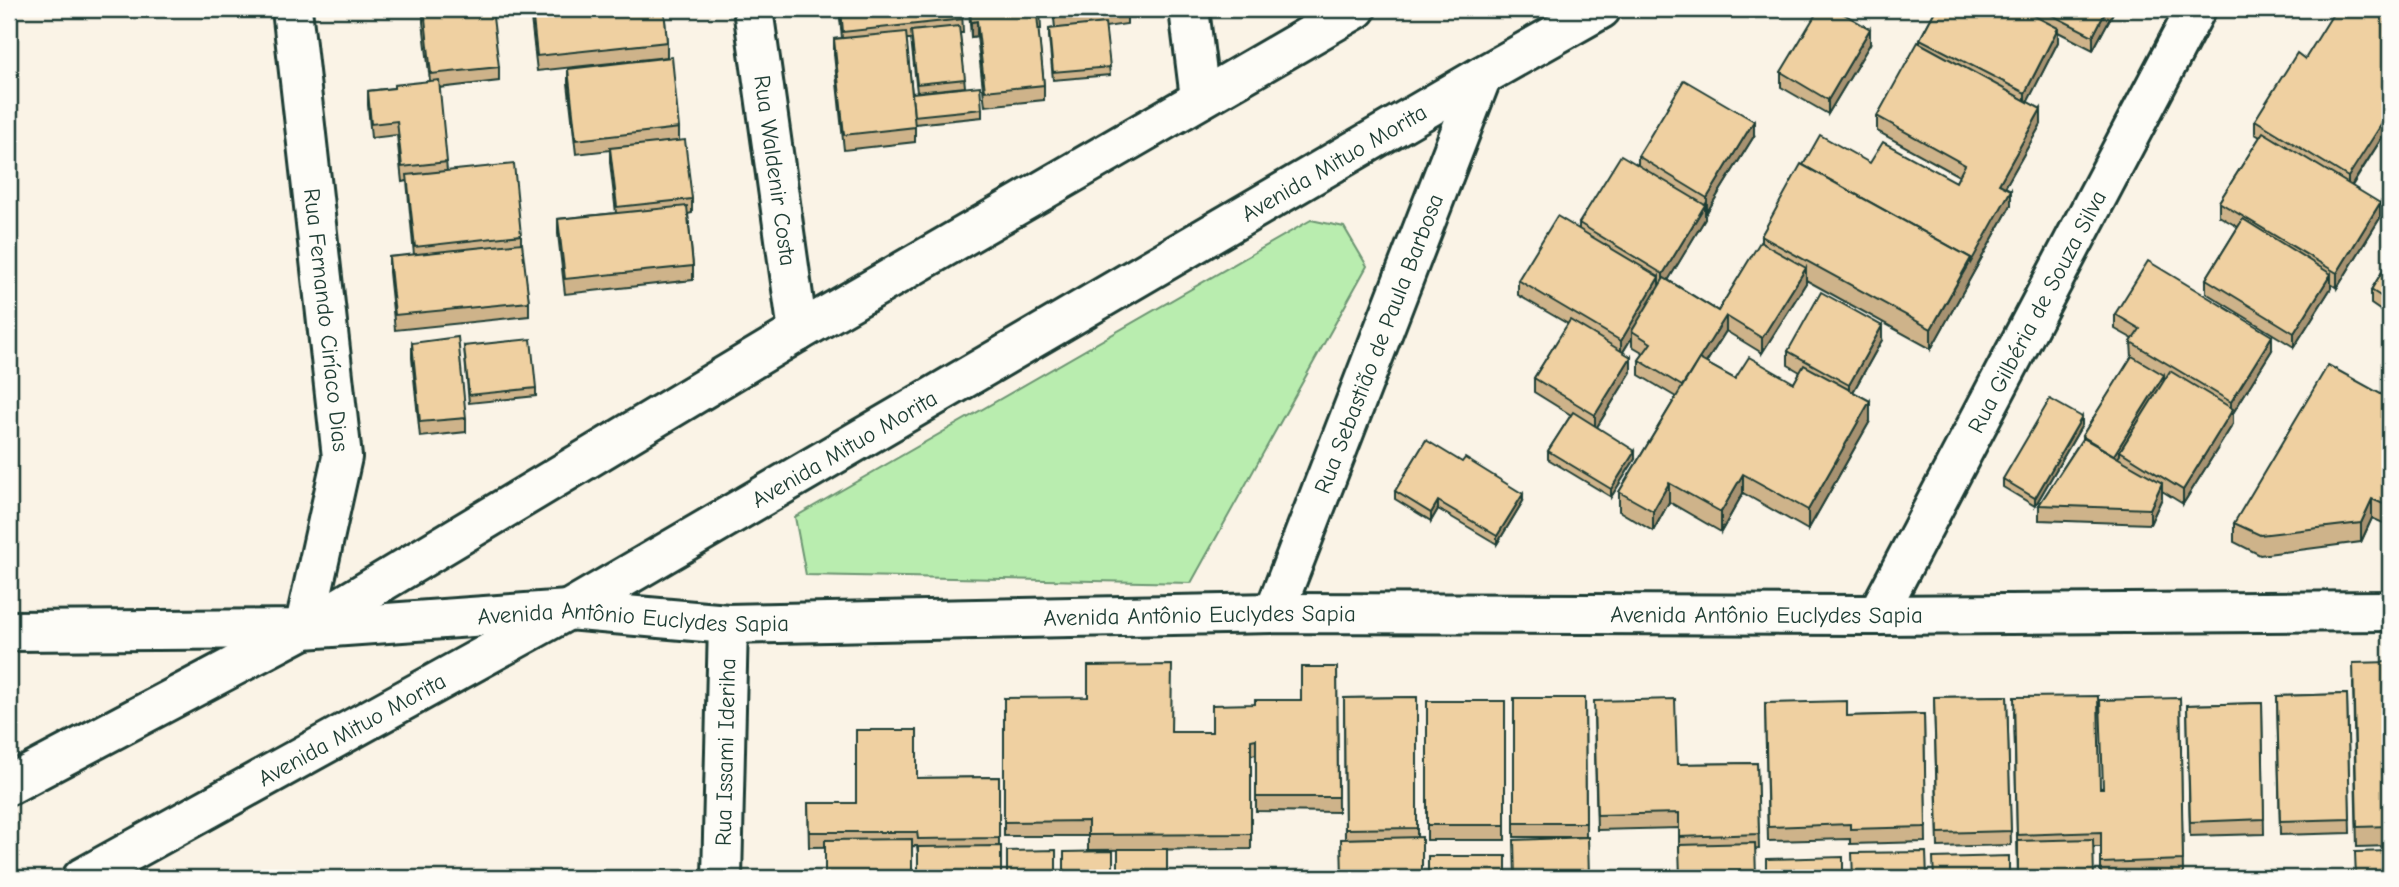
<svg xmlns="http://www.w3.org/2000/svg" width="2399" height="887" viewBox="0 0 2399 887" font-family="'Comic Neue',sans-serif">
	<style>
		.green { fill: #b9edaf; stroke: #6c9572; stroke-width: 2 }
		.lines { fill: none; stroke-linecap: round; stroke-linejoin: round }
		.street-casing { stroke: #1f3d34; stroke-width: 44 }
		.secondary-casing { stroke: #1f3d34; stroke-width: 44 }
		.street { stroke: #fdfcf7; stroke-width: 38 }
		.secondary { stroke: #fdfcf7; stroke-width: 38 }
		.wall { fill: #ceb38a; stroke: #1f3d34; stroke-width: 2 }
		.shaded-wall { fill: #a79271; stroke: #1f3d34; stroke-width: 2 }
		.building { fill: #efd0a1; stroke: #1f3d34; stroke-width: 2 }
		.labels { text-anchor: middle; stroke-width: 7; stroke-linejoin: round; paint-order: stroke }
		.street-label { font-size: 23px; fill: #1f3d34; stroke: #fdfcf7 }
	</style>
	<rect width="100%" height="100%" fill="#faf3e6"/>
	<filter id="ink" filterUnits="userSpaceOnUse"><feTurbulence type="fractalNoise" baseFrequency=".0143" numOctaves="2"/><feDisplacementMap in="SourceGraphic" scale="14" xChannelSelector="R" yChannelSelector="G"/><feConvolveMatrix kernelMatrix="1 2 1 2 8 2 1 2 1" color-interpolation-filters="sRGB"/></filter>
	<g filter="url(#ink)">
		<path class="green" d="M1311,220L1344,227L1367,266L1191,583L806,575L795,517Z"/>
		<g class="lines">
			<g class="street-casing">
				<g id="street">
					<path id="s1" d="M292,9L342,457L304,629"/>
					<path id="s2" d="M753,9L798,332"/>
					<path d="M1189,9L1200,98"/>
					<path id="s3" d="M1274,613L1482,76"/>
					<path id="s4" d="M1877,615L2196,9"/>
					<path id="s5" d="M9,631L304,629L568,610L728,624L1274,613L1877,615L2390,611"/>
					<path id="s6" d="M722,878L728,624"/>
				</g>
			</g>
			<g class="secondary-casing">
				<g id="secondary">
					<path d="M9,785L304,629L798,332L1356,9"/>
					<path id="s7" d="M82,878L568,610L1482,76L1601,9"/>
				</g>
			</g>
			<use href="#street" class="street"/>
			<use href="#secondary" class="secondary"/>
		</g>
		<g class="wall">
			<path d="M377,9H410L378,12Z"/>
			<path d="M423,9L499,67V81L439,88L447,171L521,235V243L529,302V316L395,330L389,272V257L414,255L407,181L402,182L397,135L371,138L368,105V91L394,88L430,81L423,22Z"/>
			<path d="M530,9H664L667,42V57L537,71Z"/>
			<path d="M839,9H962L963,33H960L965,87L917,92L911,39H906L912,93L982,109V117L915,124V142L844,150L834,54V39L842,38Z"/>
			<path d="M969,9H1040L1041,29H1038L1044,85V100L985,106L977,36L971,37Z"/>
			<path d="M1053,9H1127V24L1105,27L1110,75L1053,80L1049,37V29L1055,28Z"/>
			<path d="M1936,9H2115L2093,50L2058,32V42L2027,102L2041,124L2005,187L2011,205L1931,349L1806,280V283L1762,353L1726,331L1706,363L1735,379L1794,383L1800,372L1788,365V351L1882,340L1853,392L1870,421L1808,530L1743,493L1721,532L1669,502L1653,531L1619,511V492L1676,397L1639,375V360L1644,353L1632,346V337L1623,352L1631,372L1597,427L1635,459L1611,497L1548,459V451L1571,415L1534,392V378L1568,324L1518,295V280L1579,229V223L1638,165V156L1754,136L1707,212L1705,211V219L1668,280L1718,311L1761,243V236L1803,165L1870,163L1956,182L1959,176L1877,131V116L1920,44V39Z"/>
			<path d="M2390,9V125L2352,186L2380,218L2337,288L2331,284V288L2294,347L2206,293V279L2238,227L2219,216V202L2260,137L2255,134V120L2305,59Z"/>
			<path d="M1870,44L1828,114L1781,87V72Z"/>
			<path d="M568,69L679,128V140L692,199V213L688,214L693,266V280L565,294L558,234V219L616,213L610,162V150L576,154L568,83Z"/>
			<path d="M2390,259V317L2371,304V290Z"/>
			<path d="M2115,314L2272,350L2233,413V424L2183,504L2162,491V498L2150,524L2039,520V505L2082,439V436L2132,357L2131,342L2133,339L2115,329Z"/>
			<path d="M412,343L466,418V432L420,437L412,358Z"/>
			<path d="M464,346L536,388V396L469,403Z"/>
			<path d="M2390,399V526L2372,518L2361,542L2260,555L2234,542V523Z"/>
			<path d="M2082,425L2035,506L2003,487V479Z"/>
			<path d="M1395,491L1523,501L1497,544L1438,509L1431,521L1395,499Z"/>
			<path d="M2390,662V846L2357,847L2353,683Z"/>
			<path d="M1337,667L1338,812L1256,811V754L1251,755V849L1088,850V836H1004V698L1171,732H1212L1255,704L1301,700Z"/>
			<path d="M2347,694L2350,833L2280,835L2277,696Z"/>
			<path d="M2007,696L2011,845L1938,847L1934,697Z"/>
			<path d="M1417,697V838L1345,839L1344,698Z"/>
			<path d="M1514,698H1585L1586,837H1514Z"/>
			<path d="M2180,698L2183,874L2101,877V847H2093L2018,878L2014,712L2100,788H2102Z"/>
			<rect x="1427" y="701" width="78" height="139"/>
			<path d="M1765,703L1847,716L1924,714L1926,842L1850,844V839L1768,841Z"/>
			<path d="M2262,703L2264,834L2190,836L2187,705Z"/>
			<path d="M1594,716L1677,764L1757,763L1759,849L1679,851V828L1597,830Z"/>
			<path d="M999,777V846L918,853L917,846L809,847L808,803H856L917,778Z"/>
		</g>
		<g class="shaded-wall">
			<path d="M2107,9H2115L2093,50V36Z"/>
			<path d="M977,21V36L971,37V22Z"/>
			<path d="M2058,28V42L2025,107V93Z"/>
			<path d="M1870,29V44L1828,114V100Z"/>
			<path d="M2390,98V125L2348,191V177Z"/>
			<path d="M2041,109V124L1999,198V184Z"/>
			<path d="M1754,121V136L1707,212V198Z"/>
			<path d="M2011,190V205L1931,349V329Z"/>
			<path d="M2380,203V218L2337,288V273Z"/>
			<path d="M1705,205V219L1663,289V274Z"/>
			<path d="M1806,268V283L1762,353V338Z"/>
			<path d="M2331,274V288L2294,347V333Z"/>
			<path d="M1659,277V291L1632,331V337L1621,355V341Z"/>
			<path d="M1726,316V331L1682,401V386Z"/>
			<path d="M1882,326V340L1849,399V385Z"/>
			<path d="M2272,336V350L2233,413V424L2183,504V490L2231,412V402Z"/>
			<path d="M1631,357V372L1595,430V415Z"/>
			<path d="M2164,375V383L2120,451V455L2114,463V455Z"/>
			<path d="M1870,401V421L1808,530V510Z"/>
			<path d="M2082,417V425L2035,506V498Z"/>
			<path d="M1635,451V459L1611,497V489Z"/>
			<path d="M1743,474V493L1721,532V512Z"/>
			<path d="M1669,483V502L1653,531V511Z"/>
			<path d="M2162,483V498L2150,524V509Z"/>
			<path d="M1523,494V501L1497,544V536Z"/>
			<path d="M2372,499V518L2361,542V523Z"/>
			<path d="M1438,501V509L1431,521V513Z"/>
		</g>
		<g class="building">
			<path d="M424,9H492L499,67L431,74Z"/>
			<path d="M532,9H664L667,42L537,56Z"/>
			<path d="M841,9H962L963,19L843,32Z"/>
			<path d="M970,9H1040L1041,14L1037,15L1044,85L985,91L977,21L971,22Z"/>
			<path d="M1054,9H1127V10L1055,17Z"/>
			<path d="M1819,9H1835L1870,29L1828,100L1781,72Z"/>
			<path d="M1936,9H2021L2058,28L2025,93L1920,39Z"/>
			<path d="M2040,9H2107L2093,36Z"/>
			<path d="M2336,9H2390V98L2385,108L2390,111L2348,177L2255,120L2297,53L2305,59Z"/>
			<path d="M1105,23L1110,67L1053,72L1049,29Z"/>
			<path d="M959,26L965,79L917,84L911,31Z"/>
			<path d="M906,32L915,127L844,135L834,39Z"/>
			<path d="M1918,42L2041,109L1999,184L2011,190L1971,262V258L1803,165L1820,135L1870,163L1883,142L1956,182L1965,165L1877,116Z"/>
			<path d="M672,57L679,128L576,140L568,69Z"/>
			<path d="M439,80L447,162L402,167L397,121L371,124L368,91L394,88V85Z"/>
			<path d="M1684,80L1754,121L1707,198L1638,156Z"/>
			<path d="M980,86L982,109L914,116L912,93Z"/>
			<path d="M2263,132L2380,203L2337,273L2219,202Z"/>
			<path d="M685,140L692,199L617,207L610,148Z"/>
			<path d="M1621,155L1705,205L1663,274L1579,223Z"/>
			<path d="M514,164L521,235L415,247L407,175Z"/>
			<path d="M1801,164L1971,258L1931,329L1761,236Z"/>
			<path d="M687,206L693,266L565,279L558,219Z"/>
			<path d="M1557,216L1659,277L1621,341L1518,280Z"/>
			<path d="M2243,219L2331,274L2294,333L2206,279Z"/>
			<path d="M1760,242L1806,268L1762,338L1726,316L1682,386L1639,360L1651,343L1632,331L1664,278L1718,311Z"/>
			<path d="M522,243L529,302L395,315L389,257Z"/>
			<path d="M2390,259V302L2371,290Z"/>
			<path d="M2148,261L2272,336L2231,402L2131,342L2140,329L2115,314Z"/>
			<path d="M1821,292L1882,326L1849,385L1788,351Z"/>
			<path d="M1570,320L1631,357L1595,415L1534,378Z"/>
			<path d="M458,337L466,418L420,422L412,343Z"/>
			<path d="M531,339L536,388L469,395L464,346Z"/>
			<path d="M2132,356L2164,375L2114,455L2082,436Z"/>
			<path d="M1749,357L1794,383L1804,365L1870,401L1808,510L1743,474L1721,512L1669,483L1653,511L1619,492L1699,359L1735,379Z"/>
			<path d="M2328,365L2390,399V507L2372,499L2361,523L2260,535L2234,523Z"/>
			<path d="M2170,371L2233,409L2183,490L2120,451Z"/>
			<path d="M2050,399L2082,417L2035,498L2003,479Z"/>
			<path d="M1573,412L1635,451L1611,489L1548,451Z"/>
			<path d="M2083,438L2162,483L2150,509L2039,505Z"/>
			<path d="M1426,440L1462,462L1465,458L1523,494L1497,536L1438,501L1431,513L1395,491Z"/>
			<path d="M2390,662V826L2357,827L2353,663Z"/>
			<path d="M1172,665L1171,732H1212V705L1255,704V700H1301V667H1337L1338,797H1256V739L1251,740V834L1088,835V821L1004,822V698L1088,697V666Z"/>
			<path d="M2347,694L2350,819L2280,821L2277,696Z"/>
			<path d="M2007,696L2011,831L1938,833L1934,697Z"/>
			<path d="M2098,696L2100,788H2103L2100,700L2180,698L2183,860L2101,863V832L2017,835L2014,697Z"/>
			<path d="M1417,697V828L1345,829L1344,698Z"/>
			<path d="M1514,698H1585L1586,823H1514Z"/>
			<path d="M1675,699L1677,764L1757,763L1759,834L1679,837V813L1597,815L1594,701Z"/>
			<rect x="1427" y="701" width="78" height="124"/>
			<path d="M1847,701V716L1924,714L1926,827L1850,829V824L1768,827L1765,703Z"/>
			<path d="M2262,703L2264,819L2190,822L2187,705Z"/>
			<path d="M856,730H917V778L999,777V838L918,839L917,832H809L808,803H856Z"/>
			<path d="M1422,837V878H1342L1341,839Z"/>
			<path d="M1588,837L1589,878H1515L1514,840Z"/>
			<path d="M912,839V878H825V840Z"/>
			<path d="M2093,839L2094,878H2018V841Z"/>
			<path d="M1755,843L1756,878H1680L1679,845Z"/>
			<path d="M1001,846V878H918V847Z"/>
			<rect x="1118" y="849" width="49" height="29"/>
			<path d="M1056,850V878H1007V851Z"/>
			<path d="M1113,851V878H1064V852Z"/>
			<path d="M2390,851V878H2356L2355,852Z"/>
			<path d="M1926,852L1927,878H1853L1852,853Z"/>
			<rect x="1428" y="856" width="78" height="22"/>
			<path d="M2009,856V878H1934L1933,858Z"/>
			<path d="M1843,857V878H1766V859Z"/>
		</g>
	</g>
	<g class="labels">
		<g class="street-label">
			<text dy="8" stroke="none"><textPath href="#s7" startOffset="1442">Avenida Mituo Morita</textPath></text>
			<text dy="8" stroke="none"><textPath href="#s2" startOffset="163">Rua Waldenir Costa</textPath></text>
			<text dy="8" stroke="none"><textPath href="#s4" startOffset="343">Rua Gilbéria de Souza Silva</textPath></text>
			<text dy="8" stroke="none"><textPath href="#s1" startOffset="313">Rua Fernando Ciríaco Dias</textPath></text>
			<text dy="8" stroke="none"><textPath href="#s3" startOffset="289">Rua Sebastião de Paula Barbosa</textPath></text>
			<text dy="8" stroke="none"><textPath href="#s7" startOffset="875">Avenida Mituo Morita</textPath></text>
			<text dy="8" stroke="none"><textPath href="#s5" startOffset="1759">Avenida Antônio Euclydes Sapia</textPath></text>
			<text dy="8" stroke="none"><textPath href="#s5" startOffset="1192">Avenida Antônio Euclydes Sapia</textPath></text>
			<text dy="8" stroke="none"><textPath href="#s5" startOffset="625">Avenida Antônio Euclydes Sapia</textPath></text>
			<text dy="8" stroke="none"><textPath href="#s7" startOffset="308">Avenida Mituo Morita</textPath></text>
			<text dy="8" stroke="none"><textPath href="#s6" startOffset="126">Rua Issami Ideriha</textPath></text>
		</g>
	</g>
	<rect width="2399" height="887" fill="none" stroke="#fdfcf7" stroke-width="35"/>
	<rect x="18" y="18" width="2364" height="852" fill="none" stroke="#1f3d34" stroke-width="2.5" filter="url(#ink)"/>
</svg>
